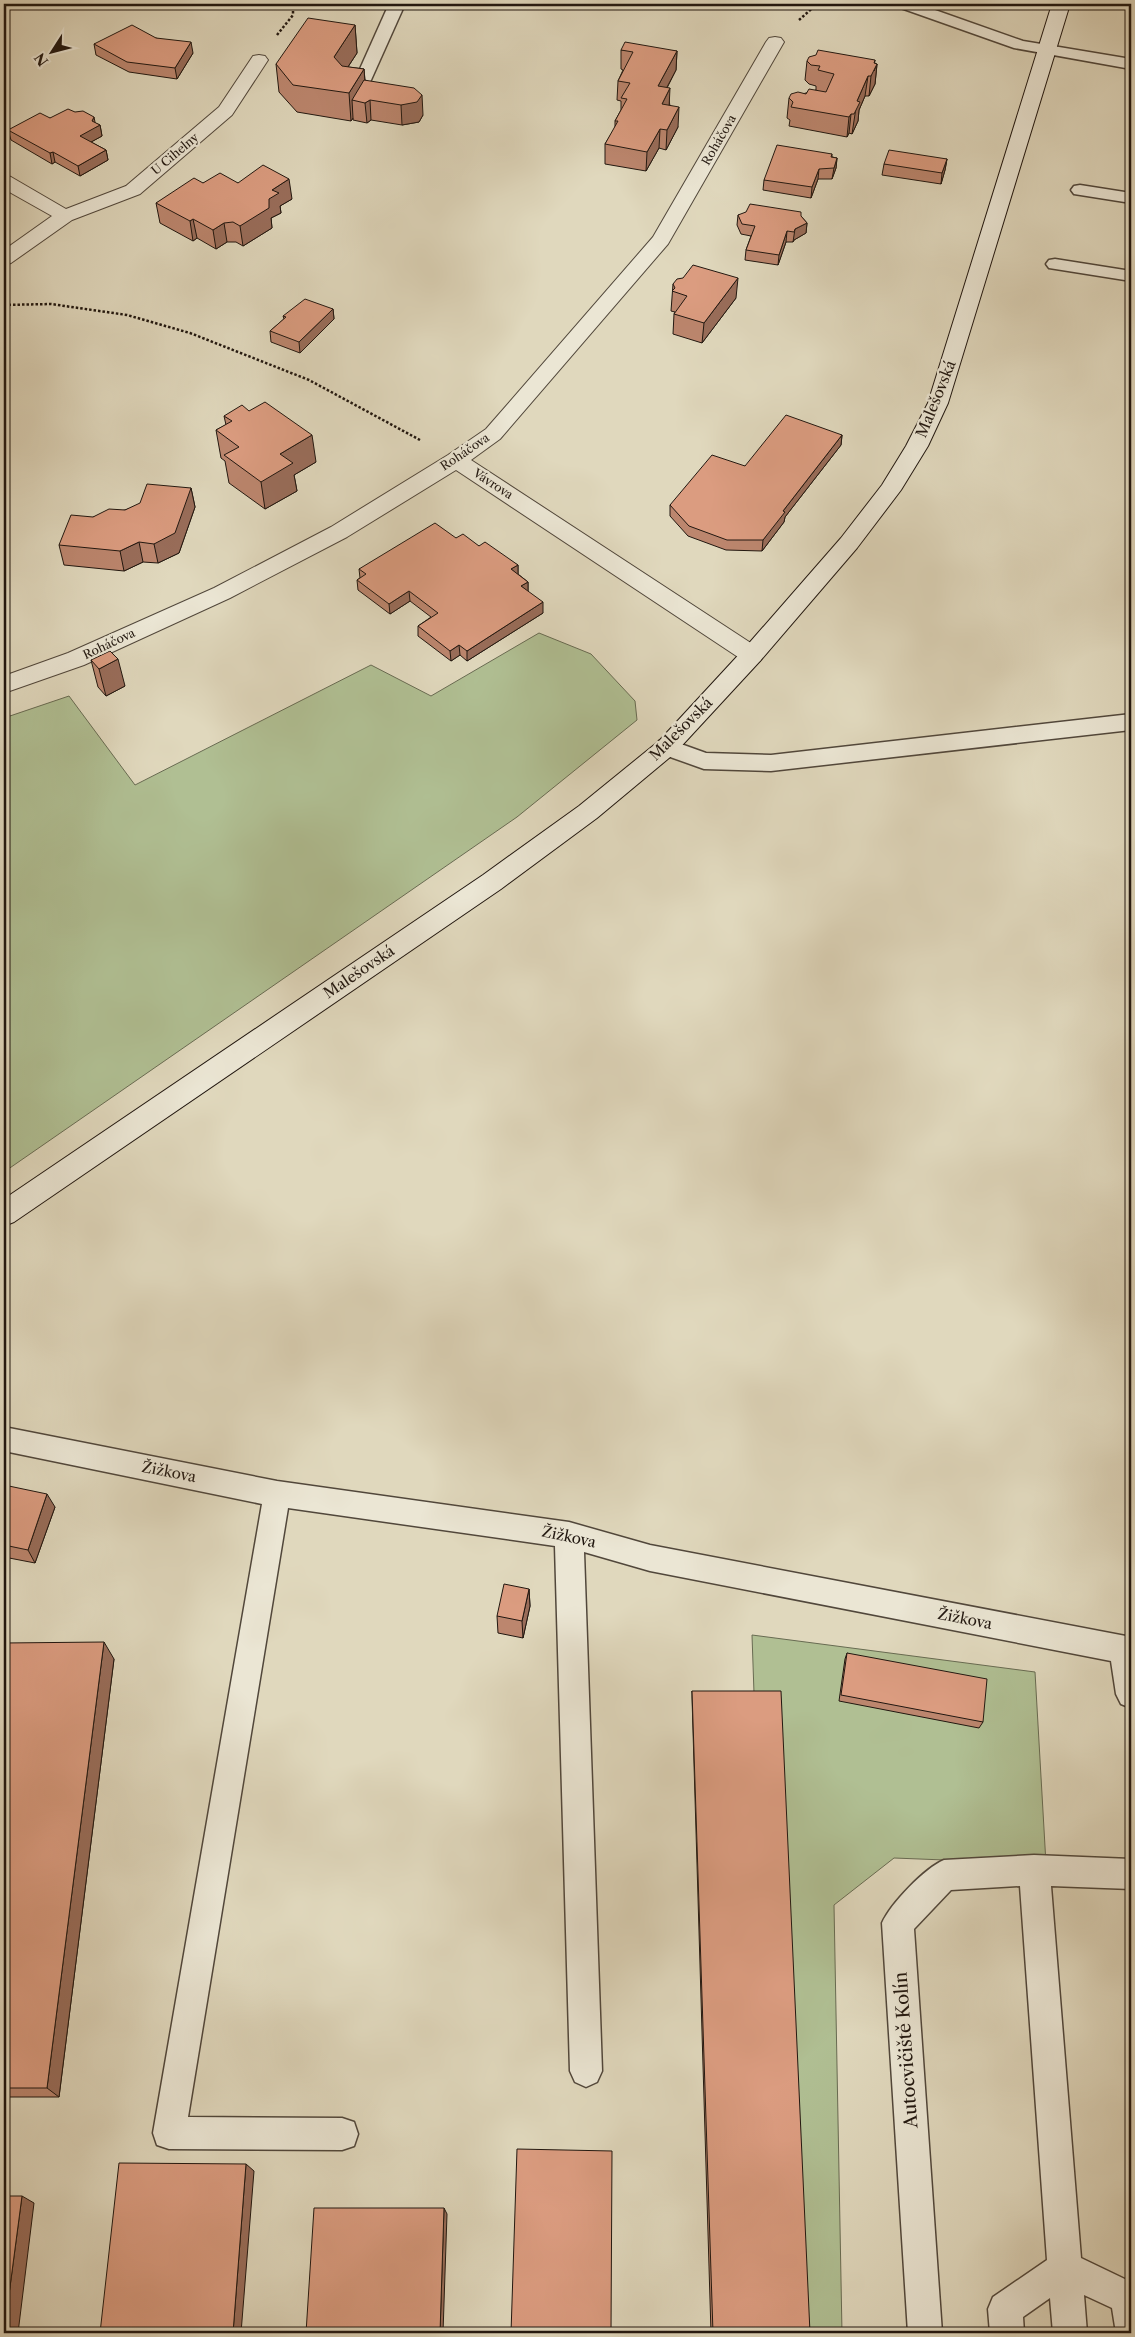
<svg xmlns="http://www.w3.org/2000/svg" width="1135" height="2337" viewBox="0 0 1135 2337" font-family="'Libre Caslon Text',serif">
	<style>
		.green { fill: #b0bf93; stroke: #686b52 }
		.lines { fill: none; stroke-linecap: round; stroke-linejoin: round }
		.lane-casing { stroke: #51473b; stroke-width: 3 }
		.street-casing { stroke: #51473b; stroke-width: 2 }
		.secondary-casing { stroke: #211710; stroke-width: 2 }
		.path { stroke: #211710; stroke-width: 2.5; stroke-dasharray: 2.5 2; stroke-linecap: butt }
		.lane { fill: #ebe6d4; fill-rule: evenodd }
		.street { fill: #ebe6d4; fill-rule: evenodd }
		.secondary { fill: #ebe6d4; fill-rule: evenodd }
		.wall { fill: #bc866e; stroke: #211710 }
		.shaded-wall { fill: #996d5a; stroke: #211710 }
		.building { fill: #db9c80; stroke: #211710 }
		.labels { text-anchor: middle; stroke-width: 4.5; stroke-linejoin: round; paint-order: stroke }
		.far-street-label { font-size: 12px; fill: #211710; stroke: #ebe6d4 }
		.street-label { font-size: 15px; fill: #211710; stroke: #ebe6d4 }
		.near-street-label { font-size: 18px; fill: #211710; stroke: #ebe6d4 }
	</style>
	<rect width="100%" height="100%" fill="#e0d8bd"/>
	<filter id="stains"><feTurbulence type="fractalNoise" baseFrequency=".004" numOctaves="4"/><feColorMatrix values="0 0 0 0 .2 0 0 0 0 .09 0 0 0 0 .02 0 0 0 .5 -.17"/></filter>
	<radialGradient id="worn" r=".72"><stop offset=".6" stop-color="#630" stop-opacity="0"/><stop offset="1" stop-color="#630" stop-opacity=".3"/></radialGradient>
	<g class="green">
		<path d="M539,633L591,654L635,701L637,720L517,817L4,1172V718L69,696L135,785L371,665L431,696Z"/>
		<path d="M752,1635L1035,1672L1046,1864L894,1858L834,1905L842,2333H776Z"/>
	</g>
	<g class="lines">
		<g class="lane-casing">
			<g id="lane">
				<path d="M389,4H405L371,80L369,83H357L355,80Z"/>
				<path d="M896,4H918L1023,41L1131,59V69L1014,48L898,7Z"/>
				<path d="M1080,185L1131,193V203L1074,194L1071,190L1074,186Z"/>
				<path d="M1055,259L1131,271V281L1049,268L1046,264L1049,260Z"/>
				<path d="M1131,714V730L771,771L704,769L659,753L656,747L659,741L667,739L706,753L771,755Z"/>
				<path d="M4,1427L277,1481L569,1522L650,1545L1131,1637V1708L1121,1704L1116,1694L1111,1661L650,1571L584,1552L602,2071L597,2082L586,2087L575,2082L570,2071L555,1546L288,1508L188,2117L342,2118L354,2122L358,2134L354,2146L342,2150L169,2149L157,2145L153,2133L262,1504L4,1451Z"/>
				<path d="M1034,1855L1131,1859V1889L1051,1886L1081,2258L1131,2282V2333H1116L1112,2308L1084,2295L1087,2333H1053L1050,2298L1023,2317L1024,2333H990L988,2309L993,2297L1047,2260L1020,1886L951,1890L914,1929L942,2333H908L882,1923C891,1903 925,1868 944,1860Z"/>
			</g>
		</g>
		<g class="street-casing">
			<g id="street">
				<path d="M775,37L781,38L784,42L668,244L500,439L471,460L760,649L763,655L760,661L752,663L744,661L456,470L347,537L230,598L84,665L4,693V676L68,653L214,588L331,527L448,455L486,429L653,237L766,42L769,38Z"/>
				<path d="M259,55L265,56L268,60L232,115L140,194L72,220L11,263L4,265V250L52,216L4,189V175L11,177L66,209L126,186L219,107L253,56Z"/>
			</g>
		</g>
		<g class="secondary-casing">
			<path id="secondary" d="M1052,4H1070L948,403L928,446L901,490L857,548L760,661L675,753L597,818L501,889L14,1222L4,1226V1199L483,875L579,806L659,741L744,649L841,538L882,485L906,446L928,403Z"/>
		</g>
		<g class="path">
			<path d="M799,20L817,4"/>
			<path d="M277,35L293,15V8L299,4"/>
			<path d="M4,305L51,304L127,315L190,333L309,380L420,440"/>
		</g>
		<use href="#lane" class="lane"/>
		<use href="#street" class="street"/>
		<use href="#secondary" class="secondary"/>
	</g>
	<g class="wall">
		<path d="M355,25L357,53L348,67L364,69L365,80L423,115L419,122L402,125L371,120L367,123L353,120V118L351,121L297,112L279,92L276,64Z"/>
		<path d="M156,38L193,53L177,79L129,72L96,55L94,44Z"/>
		<path d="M621,50L677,51L676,70L667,88L670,106L678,127L666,150L659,148L646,171L605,164V144L615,128V121L621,110V101L617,100L618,81L623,70L621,69Z"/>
		<path d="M807,61L877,64L875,84L869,96H865L859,110L858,121L852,134L849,133L847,137L789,126L790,120L787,118L789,98L816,90V86L809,84L805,80Z"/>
		<path d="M50,118L95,123L100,125L102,136L91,142L106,150L108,160L80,176L55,162L52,164L11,140L8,130Z"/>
		<path d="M832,154V157L837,158L836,168L832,179H818L811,198L763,190L764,180Z"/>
		<path d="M947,159L945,170L941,184L882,175L884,164Z"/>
		<path d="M203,183H238L292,199L280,206L281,213L271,218L272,228L243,246L236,242H227L216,249L197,238L193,241L160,223L156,203Z"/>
		<path d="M738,215L801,216L807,223L806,233L794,240L793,242H786L778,265L745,260L746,250L751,236L741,234L737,225Z"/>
		<path d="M673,284L736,298L702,343L673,334L674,314L675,312L671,311Z"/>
		<path d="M333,309L334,319L300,353L271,342L270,331L284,319L283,316Z"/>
		<path d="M224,416L316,462L294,475L297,491L265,509L229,483L225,461L221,458L216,430L226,425Z"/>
		<path d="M842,435L841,445L785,517L784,522L762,551L726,550L688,536L670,516V505L745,466Z"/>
		<path d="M191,488L195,507L179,553L158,563L143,562L124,571L64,565L59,545L93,517L125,510Z"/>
		<path d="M456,538L479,546L518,565V574L528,582V592L543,613L467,661L460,655L451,661L418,636V626L431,617L410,601L390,614L358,590L357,580L360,578L359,569Z"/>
		<path d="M91,660L125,686L106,696L98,687Z"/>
		<path d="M4,1485L55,1507L35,1563L4,1557Z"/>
		<path d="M529,1589L530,1606L523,1638L498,1633L497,1616Z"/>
		<path d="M4,1643L114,1659L59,2097H4Z"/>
		<path d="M847,1653L983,1722L979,1728L839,1701L845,1659Z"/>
		<path d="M692,1691L810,2333H711L692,1697Z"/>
	</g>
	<g class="shaded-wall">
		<path d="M355,25L357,53L336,85L334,57Z"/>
		<path d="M191,42L193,53L177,79L175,68Z"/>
		<path d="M677,51L676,70L657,106L658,86Z"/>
		<path d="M875,60L874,71L877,64L875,84L869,96L871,76L874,63Z"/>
		<path d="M364,69L366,97L352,100L353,118L351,121L349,93Z"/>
		<path d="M868,76L865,96L859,110L858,121L852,134L857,101Z"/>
		<path d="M670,88L669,108L662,104Z"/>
		<path d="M422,95L423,115L419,122L402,125L401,105Z"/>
		<path d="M370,100L371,120L367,123L365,103Z"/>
		<path d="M679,107L678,127L666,150L667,130Z"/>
		<path d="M851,114L849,133L847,137L849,117Z"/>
		<path d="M94,117L96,127L100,125L102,136L82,147L80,136L92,121Z"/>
		<path d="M660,129L659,148L646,171L647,152Z"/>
		<path d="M106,150L108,160L80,176L78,166Z"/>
		<path d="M53,152L55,162L52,164L50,153Z"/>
		<path d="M837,158L836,168L832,179L834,168Z"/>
		<path d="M947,159L945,170L941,184L942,173Z"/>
		<path d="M819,169L818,179L811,198L812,187Z"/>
		<path d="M289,179L292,199L280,206L281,213L271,218L272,228L243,246L240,226L269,199L272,190Z"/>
		<path d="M193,219L197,238L193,241L190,221Z"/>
		<path d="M224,223L227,242L216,249L213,230Z"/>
		<path d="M807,223L806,233L794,240L793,242L795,229Z"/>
		<path d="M787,231L786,242L778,265L779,255Z"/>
		<path d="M738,278L736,298L702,343L704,323Z"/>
		<path d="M333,309L334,319L300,353L299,342Z"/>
		<path d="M312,435L316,462L294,475L297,491L265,509L261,482L280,454Z"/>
		<path d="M842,435L841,445L785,517L784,522L762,551L763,540L783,511Z"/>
		<path d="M191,488L195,507L179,553L158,563L154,544Z"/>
		<path d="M139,542L143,562L124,571L120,551Z"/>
		<path d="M518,565V575L511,569Z"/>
		<path d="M528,582V592L521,586Z"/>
		<path d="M409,591L410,601L390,614L389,604Z"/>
		<path d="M543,602V613L467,661V651Z"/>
		<path d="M459,645L460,655L451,661L450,651Z"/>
		<path d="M118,659L125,686L106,696L99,669Z"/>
		<path d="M47,1494L55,1507L35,1563L28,1550Z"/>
		<path d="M529,1589L530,1606L523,1638L522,1621Z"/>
		<path d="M104,1642L114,1659L59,2097L47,2088Z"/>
		<path d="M246,2164L254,2171L241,2333H233Z"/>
		<path d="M22,2196L34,2203L18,2333H4Z"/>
		<path d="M444,2208L447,2214L443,2333H440Z"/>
	</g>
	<g class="building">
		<path d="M308,18L355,25L334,57L342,66L364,69L349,93L293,85L276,64Z"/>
		<path d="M132,25L156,38L191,42L175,68L127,62L94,44Z"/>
		<path d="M625,42L677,51L658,86L670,88L662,104L679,107L667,130L660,129L647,152L605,144L618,121H615L627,99L621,98L630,83L618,81L633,52L621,50Z"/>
		<path d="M818,50L875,60L874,63L877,64L871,76H868L857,101L860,102L854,114H851L849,117L791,107L793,102L789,98L791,94L798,92L806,94L809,89L826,92L834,74L818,70L820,66L811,65L807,61L809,57L816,55Z"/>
		<path d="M364,80L414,88L422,95L417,102L401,105L370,100L365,103L352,100Z"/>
		<path d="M68,109L75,112L83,111L94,117L92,121L100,125L80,136L106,150L78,166L53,152L50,153L8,130L40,113L50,118Z"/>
		<path d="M777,145L832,154L831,157L837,158L834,168L819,169L812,187L764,180Z"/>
		<path d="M889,150L947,159L942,173L884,164Z"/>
		<path d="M263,165L289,179L272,190L279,193L269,199V208L240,226L233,222L224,223L213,230L193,219L190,221L156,203L194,178L203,183L220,173L238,183Z"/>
		<path d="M750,204L801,212V216L807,223L795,229L794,232L787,231L779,255L746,250L755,226L742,224L738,215L746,212Z"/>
		<path d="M693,265L738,278L704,323L674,314L687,296L672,291L675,288L673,284L677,279L683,278Z"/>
		<path d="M305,299L333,309L299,342L270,331L286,317L283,316Z"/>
		<path d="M265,402L312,435L280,454L293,463L261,482L224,455L239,447L216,430L232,421L224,416L242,405L249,411Z"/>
		<path d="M786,415L842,435L783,511L785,512L763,540H727L689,526L670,505L712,455L745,466Z"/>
		<path d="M147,484L191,488L175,533L154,544L139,542L120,551L59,545L71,515L93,517L109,509L125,510L140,503Z"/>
		<path d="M435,523L456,538L463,534L479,546L485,542L518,565L511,569L528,582L521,586L543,602L467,651L459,645L450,651L418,626L438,613L409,591L389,604L357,580L366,574L359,569Z"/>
		<path d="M110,651L118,659L99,669L91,660Z"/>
		<path d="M4,1485L47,1494L28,1550L4,1545Z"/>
		<path d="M504,1584L529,1589L522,1621L497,1616Z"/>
		<path d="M104,1642L47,2088H4V1643Z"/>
		<path d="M847,1653L987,1679L983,1722L841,1695Z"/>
		<path d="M692,1691H781L810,2333H713Z"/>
		<path d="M517,2149L612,2151L611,2333H511Z"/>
		<path d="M119,2163L246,2164L233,2333H100Z"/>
		<path d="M4,2196H22L4,2332Z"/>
		<path d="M314,2208H444L440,2333H306Z"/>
	</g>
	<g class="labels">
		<g class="far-street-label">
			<text transform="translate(719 140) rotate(-60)" y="4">Roháčova</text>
			<text transform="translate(175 154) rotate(-40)" y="4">U Cihelny</text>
			<text transform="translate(465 452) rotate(-34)" y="4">Roháčova</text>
			<text transform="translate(493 484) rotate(33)" y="4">Vávrova</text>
			<text transform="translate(109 644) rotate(-25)" y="4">Roháčova</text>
		</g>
		<g class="street-label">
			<text transform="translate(936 399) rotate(-68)" y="5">Malešovská</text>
			<text transform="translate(681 729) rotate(-45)" y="5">Malešovská</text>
			<text transform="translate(359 972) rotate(-34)" y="5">Malešovská</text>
			<text transform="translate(169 1472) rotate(11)" y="5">Žižkova</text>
			<text transform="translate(569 1537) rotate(12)" y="5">Žižkova</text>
			<text transform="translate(965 1619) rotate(11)" y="5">Žižkova</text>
		</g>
		<g class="near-street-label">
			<text transform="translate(906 2050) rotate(-94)" y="6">Autocvičiště Kolín</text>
		</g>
	</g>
	<rect width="1135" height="2337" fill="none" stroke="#e0d8bd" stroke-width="20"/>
	<rect x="5" y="5" width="1125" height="2327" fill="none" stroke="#211710" stroke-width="2.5"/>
	<rect x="10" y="10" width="1115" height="2317" fill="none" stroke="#211710"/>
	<g transform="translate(52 52) rotate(234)" stroke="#ebe6d4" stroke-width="4" paint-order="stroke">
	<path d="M0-4L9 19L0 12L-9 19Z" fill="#211710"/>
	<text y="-8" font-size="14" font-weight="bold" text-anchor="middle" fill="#211710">N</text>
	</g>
	<rect width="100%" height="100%" filter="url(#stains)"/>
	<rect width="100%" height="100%" fill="url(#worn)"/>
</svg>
